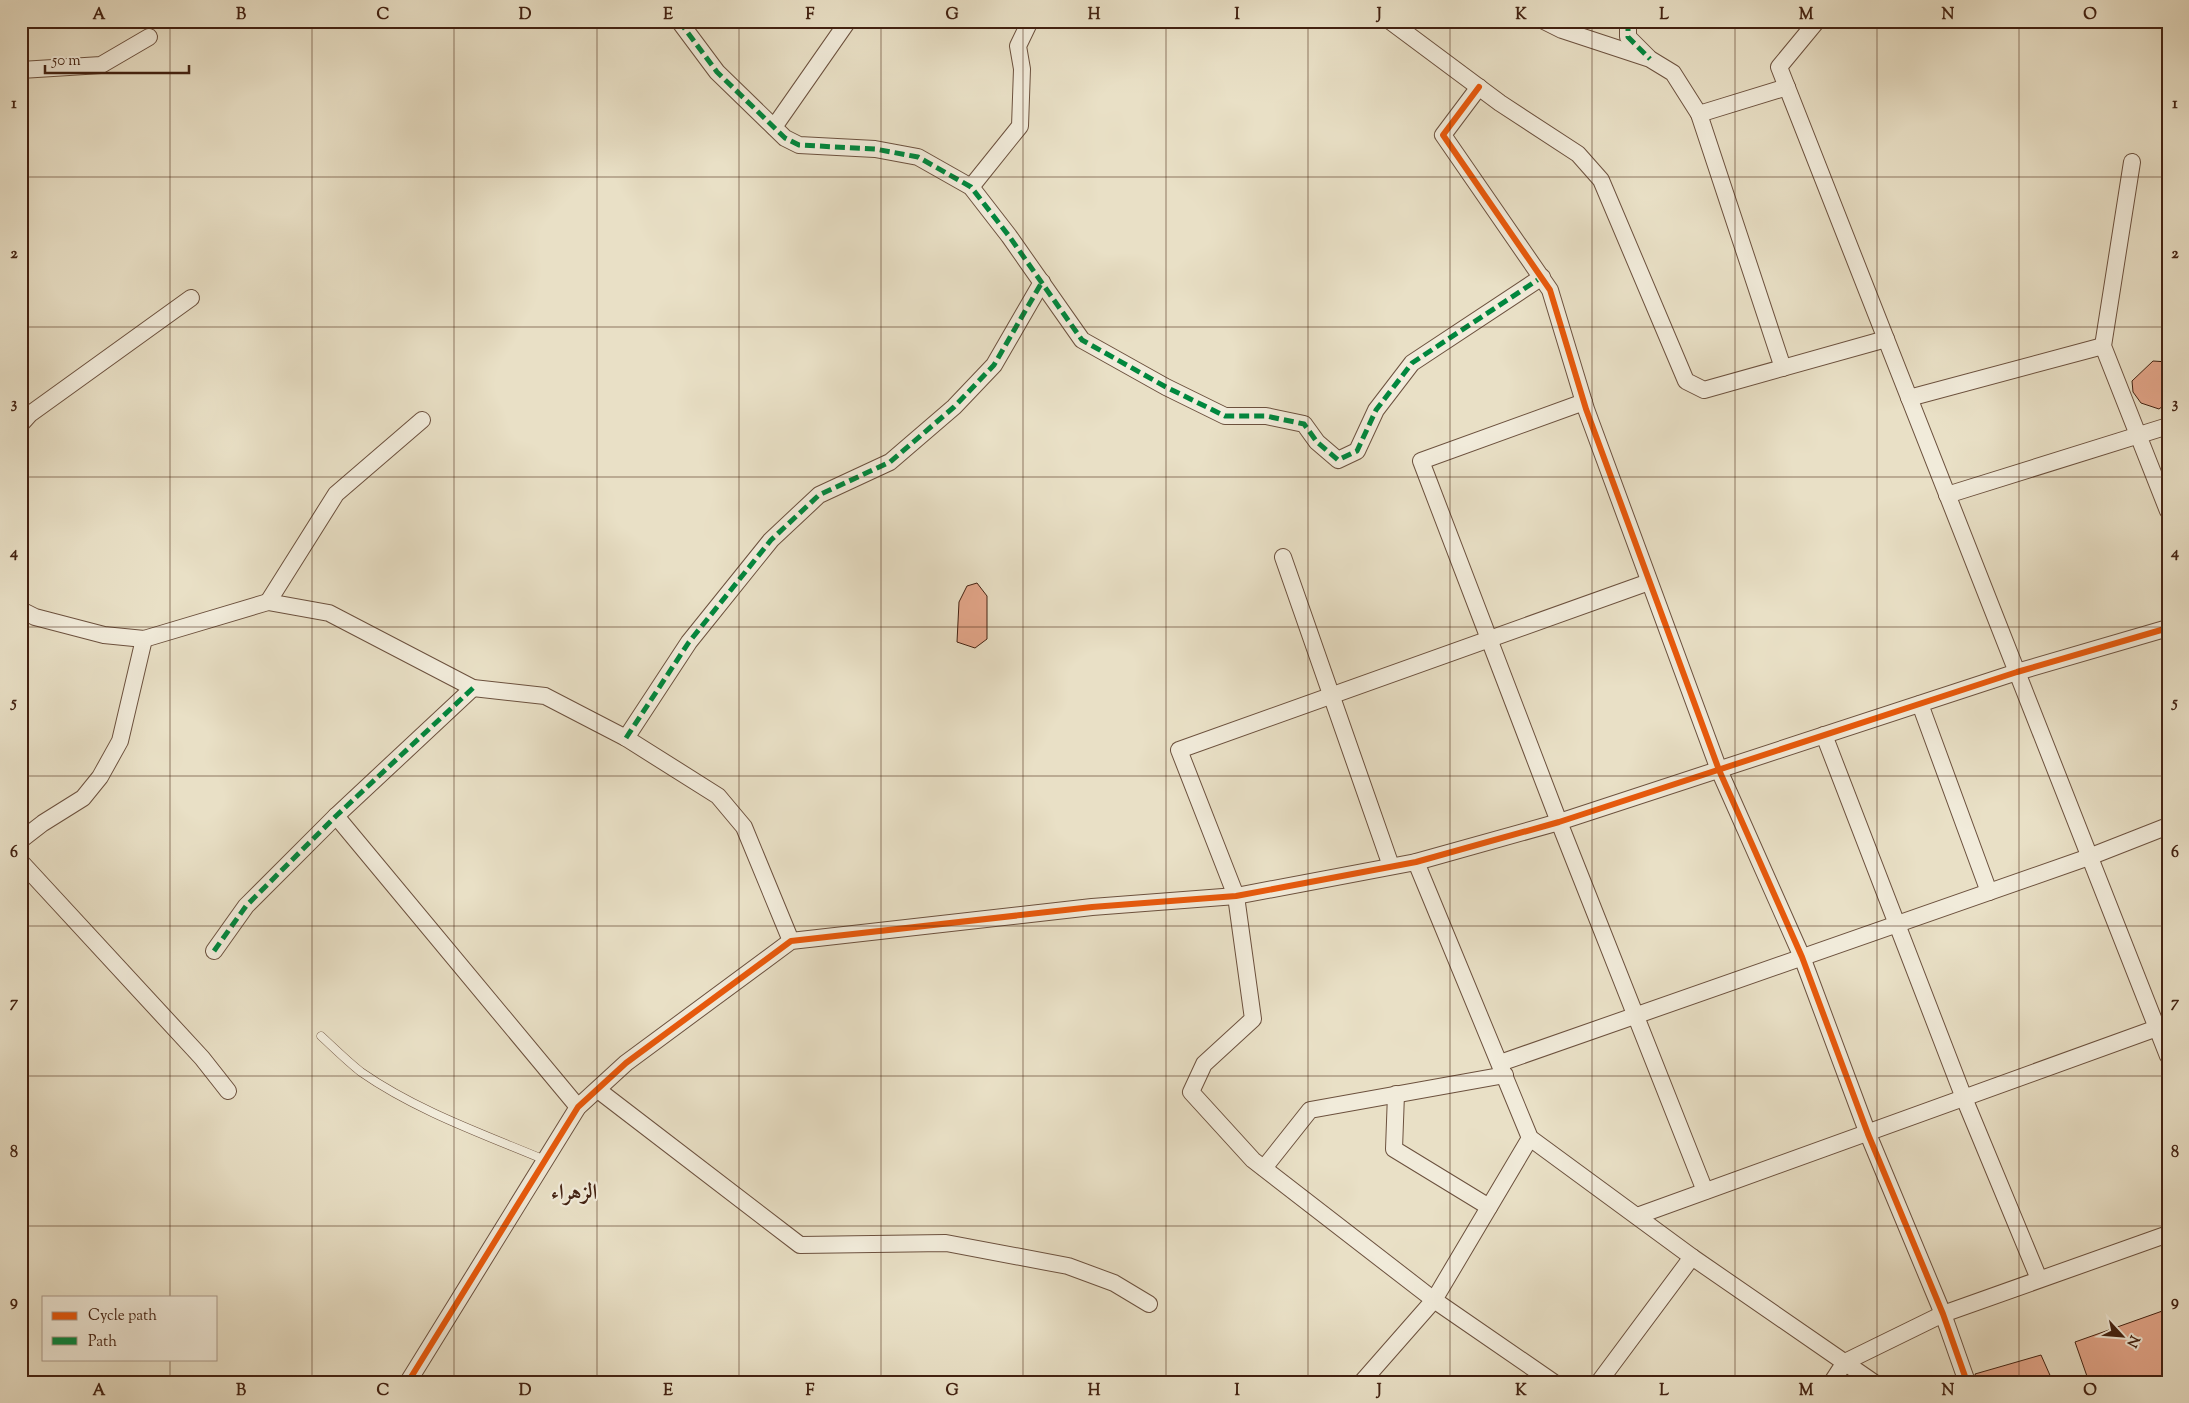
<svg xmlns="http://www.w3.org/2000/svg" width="2189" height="1403" viewBox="0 0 2189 1403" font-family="'Sorts Mill Goudy',Amiri,serif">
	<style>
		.building { fill: #e5a78b; stroke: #422111 }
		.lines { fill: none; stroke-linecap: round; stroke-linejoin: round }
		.lane-casing { stroke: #6c513e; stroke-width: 9 }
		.street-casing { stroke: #6c513e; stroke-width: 18 }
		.lane { stroke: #f1ebda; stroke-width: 8 }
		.street { stroke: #f1ebda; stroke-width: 16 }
		.quiet { stroke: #00873e; stroke-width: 5; stroke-dasharray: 10 5; stroke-linecap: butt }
		.cycleway-casing { stroke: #f1ebda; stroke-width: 9 }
		.cycleway { stroke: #e8590c; stroke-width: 6 }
		.grid { fill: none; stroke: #422111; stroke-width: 1; stroke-opacity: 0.55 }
		.labels { text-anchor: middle; stroke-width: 4.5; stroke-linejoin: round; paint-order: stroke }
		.neighbourhood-label { font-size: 22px; font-weight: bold; fill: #422111; stroke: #f1ebda }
		.neatline { fill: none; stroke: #422111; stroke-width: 2 }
		.grid-label { font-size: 16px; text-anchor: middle; font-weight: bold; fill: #422111 }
	</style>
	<rect width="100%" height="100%" fill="#e9e0c6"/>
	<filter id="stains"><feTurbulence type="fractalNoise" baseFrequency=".004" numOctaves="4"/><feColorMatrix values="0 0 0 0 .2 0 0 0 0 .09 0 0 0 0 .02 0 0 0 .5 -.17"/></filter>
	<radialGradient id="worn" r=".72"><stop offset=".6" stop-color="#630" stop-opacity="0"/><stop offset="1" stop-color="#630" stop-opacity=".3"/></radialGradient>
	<g class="building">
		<path d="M2153,361L2168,362V402L2159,409L2141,403L2133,392L2132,381Z"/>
		<path d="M977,583L987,596V639L975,648L957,642L959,602L967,586Z"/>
		<path d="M2168,1309V1382H2089L2075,1342Z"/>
		<path d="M2041,1355L2053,1382H1977L1975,1374Z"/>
	</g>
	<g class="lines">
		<g class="lane-casing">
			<path id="lane" d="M321,1036C334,1048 347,1061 361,1072C417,1111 483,1134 545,1160"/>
		</g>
		<g class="street-casing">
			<g id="street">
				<path d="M679,21L717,72L785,138L799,145L875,149L918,157L971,187L1009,236L1082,340L1166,387L1225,416H1266L1304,424L1317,442L1338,460L1357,451L1376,410L1412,363L1542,277"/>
				<path d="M1390,21L1500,103L1578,154L1601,180L1686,381L1704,390L1886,339"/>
				<path d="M1544,21L1562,30L1650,59L1673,73L1699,114L1783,368"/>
				<path d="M1628,21V37L1648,57"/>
				<path d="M1817,21L1779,67L2168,1056"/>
				<path d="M21,70L101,65L149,37"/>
				<path d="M1479,87L1443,135L1550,290L1586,409L1719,770L1802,957L1868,1134L1943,1314L1967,1382"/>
				<path d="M1699,114L1787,87"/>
				<path d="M774,127L848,21"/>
				<path d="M2132,162L2103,346L2168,511"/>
				<path d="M971,187L1020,126L1022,69L1018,46L1030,21"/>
				<path d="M1909,398L2103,346"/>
				<path d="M1584,402L1421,461L1559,822L1705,1191"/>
				<path d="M21,424L30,414L191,298"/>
				<path d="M1947,495L2168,426"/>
				<path d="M1283,557L1391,866"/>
				<path d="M268,602L336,494L422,420"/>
				<path d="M21,610L35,617L104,635L144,639L268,602L329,613L473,688L545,696L626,738L718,796L744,827L791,941"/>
				<path d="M1920,704L1989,892"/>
				<path d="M1824,735L1964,1098L2039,1279"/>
				<path d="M626,738L689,642L771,540L819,495L890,462L954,407L994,365L1042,282"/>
				<path d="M336,816L578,1107"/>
				<path d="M21,840L43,823L83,798L100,777L120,741L144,639"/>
				<path d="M21,862L202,1058L228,1091"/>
				<path d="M1416,862L1530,1138L1692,1257L1873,1382"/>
				<path d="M214,951L246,906L336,816L473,688"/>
				<path d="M1500,1063L2089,857L2168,826"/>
				<path d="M598,1090L800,1245L946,1243L1068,1266L1114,1283L1149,1304"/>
				<path d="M1396,1094L1394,1149L1489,1207"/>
				<path d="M1264,1168L1310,1110L1505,1075"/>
				<path d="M1637,1216L2168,1024"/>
				<path d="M408,1382L578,1107L626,1063L791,941L1092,907L1236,896L1416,862L1559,822L2017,672L2168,628"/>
				<path d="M1362,1382L1434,1300L1530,1138"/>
				<path d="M1553,1382L1434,1300L1253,1160L1191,1092L1204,1064L1253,1019L1236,896L1179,750L1649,582"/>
				<path d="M1599,1382L1692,1257"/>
				<path d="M1832,1382L1845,1362L1943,1314L2168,1234"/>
			</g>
		</g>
		<use href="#lane" class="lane"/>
		<use href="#street" class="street"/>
		<g class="quiet">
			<path d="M679,21L717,72L785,138L799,145L875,149L918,157L971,187L1009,236L1082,340L1166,387L1225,416H1266L1304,424L1317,442L1338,460L1357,451L1376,410L1412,363L1542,277"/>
			<path d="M1628,21V37L1650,59"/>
			<path d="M626,738L689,642L771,540L819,495L890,462L954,407L994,365L1042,282"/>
			<path d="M214,951L246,906L336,816L473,688"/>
		</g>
		<g class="cycleway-casing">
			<g id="cycleway">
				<path d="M1479,87L1443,135L1550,290L1586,409L1719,770L1802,957L1868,1134L1943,1314L1967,1382"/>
				<path d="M408,1382L578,1107L626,1063L791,941L1092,907L1236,896L1416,862L1559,822L2017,672L2168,628"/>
			</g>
		</g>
		<use href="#cycleway" class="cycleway"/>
	</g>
	<path class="grid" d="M170,21V1297M312,21V1382M454,21V1382M597,21V1382M739,21V1382M881,21V1382M1023,21V1382M1166,21V1382M1308,21V1382M1450,21V1382M1592,21V1382M1735,21V1382M1877,21V1382M2019,21V1382M21,177H2168M21,327H2168M21,477H2168M21,627H2168M21,776H2168M21,926H2168M21,1076H2168M21,1226H2168M170,1359V1382"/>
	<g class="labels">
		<g class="neighbourhood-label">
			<text x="574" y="1199">الزهراء</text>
		</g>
	</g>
	<rect width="2189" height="1403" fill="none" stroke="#e9e0c6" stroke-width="55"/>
	<rect x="42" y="1296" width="175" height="65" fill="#f1ebda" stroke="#ab9a8a"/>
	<rect x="52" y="1312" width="25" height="8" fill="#e8590c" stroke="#ab9a8a"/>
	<text x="88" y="1320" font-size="15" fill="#422111">Cycle path</text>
	<rect x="52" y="1337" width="25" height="8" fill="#00873e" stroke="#ab9a8a"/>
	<text x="88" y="1346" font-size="15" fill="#422111">Path</text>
	<g transform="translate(2122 1336) rotate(116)" stroke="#f1ebda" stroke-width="4" paint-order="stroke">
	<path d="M0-4L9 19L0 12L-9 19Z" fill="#422111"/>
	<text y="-8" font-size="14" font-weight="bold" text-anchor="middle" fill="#422111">N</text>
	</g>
	<path d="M45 65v8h144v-8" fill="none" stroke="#422111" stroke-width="2.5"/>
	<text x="52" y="65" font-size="15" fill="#422111" stroke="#f1ebda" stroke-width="4" paint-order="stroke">50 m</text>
	<rect x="28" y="28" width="2134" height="1348" class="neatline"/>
	<g class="grid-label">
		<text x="99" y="19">A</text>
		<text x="241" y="19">B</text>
		<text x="383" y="19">C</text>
		<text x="525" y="19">D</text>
		<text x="668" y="19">E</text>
		<text x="810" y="19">F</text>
		<text x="952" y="19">G</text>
		<text x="1094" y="19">H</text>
		<text x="1237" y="19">I</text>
		<text x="1379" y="19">J</text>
		<text x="1521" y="19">K</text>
		<text x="1664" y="19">L</text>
		<text x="1806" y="19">M</text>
		<text x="1948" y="19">N</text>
		<text x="2090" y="19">O</text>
		<text x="14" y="108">1</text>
		<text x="2175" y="108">1</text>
		<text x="14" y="258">2</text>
		<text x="2175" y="258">2</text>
		<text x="14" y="408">3</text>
		<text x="2175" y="408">3</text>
		<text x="14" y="557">4</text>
		<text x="2175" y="557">4</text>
		<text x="14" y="707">5</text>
		<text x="2175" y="707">5</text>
		<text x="14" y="857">6</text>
		<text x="2175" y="857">6</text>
		<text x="14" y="1007">7</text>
		<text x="2175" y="1007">7</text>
		<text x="14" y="1157">8</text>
		<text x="2175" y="1157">8</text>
		<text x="14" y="1306">9</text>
		<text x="2175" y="1306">9</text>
		<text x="99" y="1395">A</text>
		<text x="241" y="1395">B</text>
		<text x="383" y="1395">C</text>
		<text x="525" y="1395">D</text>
		<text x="668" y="1395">E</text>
		<text x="810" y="1395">F</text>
		<text x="952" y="1395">G</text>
		<text x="1094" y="1395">H</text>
		<text x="1237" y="1395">I</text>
		<text x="1379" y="1395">J</text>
		<text x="1521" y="1395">K</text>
		<text x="1664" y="1395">L</text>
		<text x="1806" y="1395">M</text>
		<text x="1948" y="1395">N</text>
		<text x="2090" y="1395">O</text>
	</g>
	<rect width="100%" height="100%" filter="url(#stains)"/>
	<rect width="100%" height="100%" fill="url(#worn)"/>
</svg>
